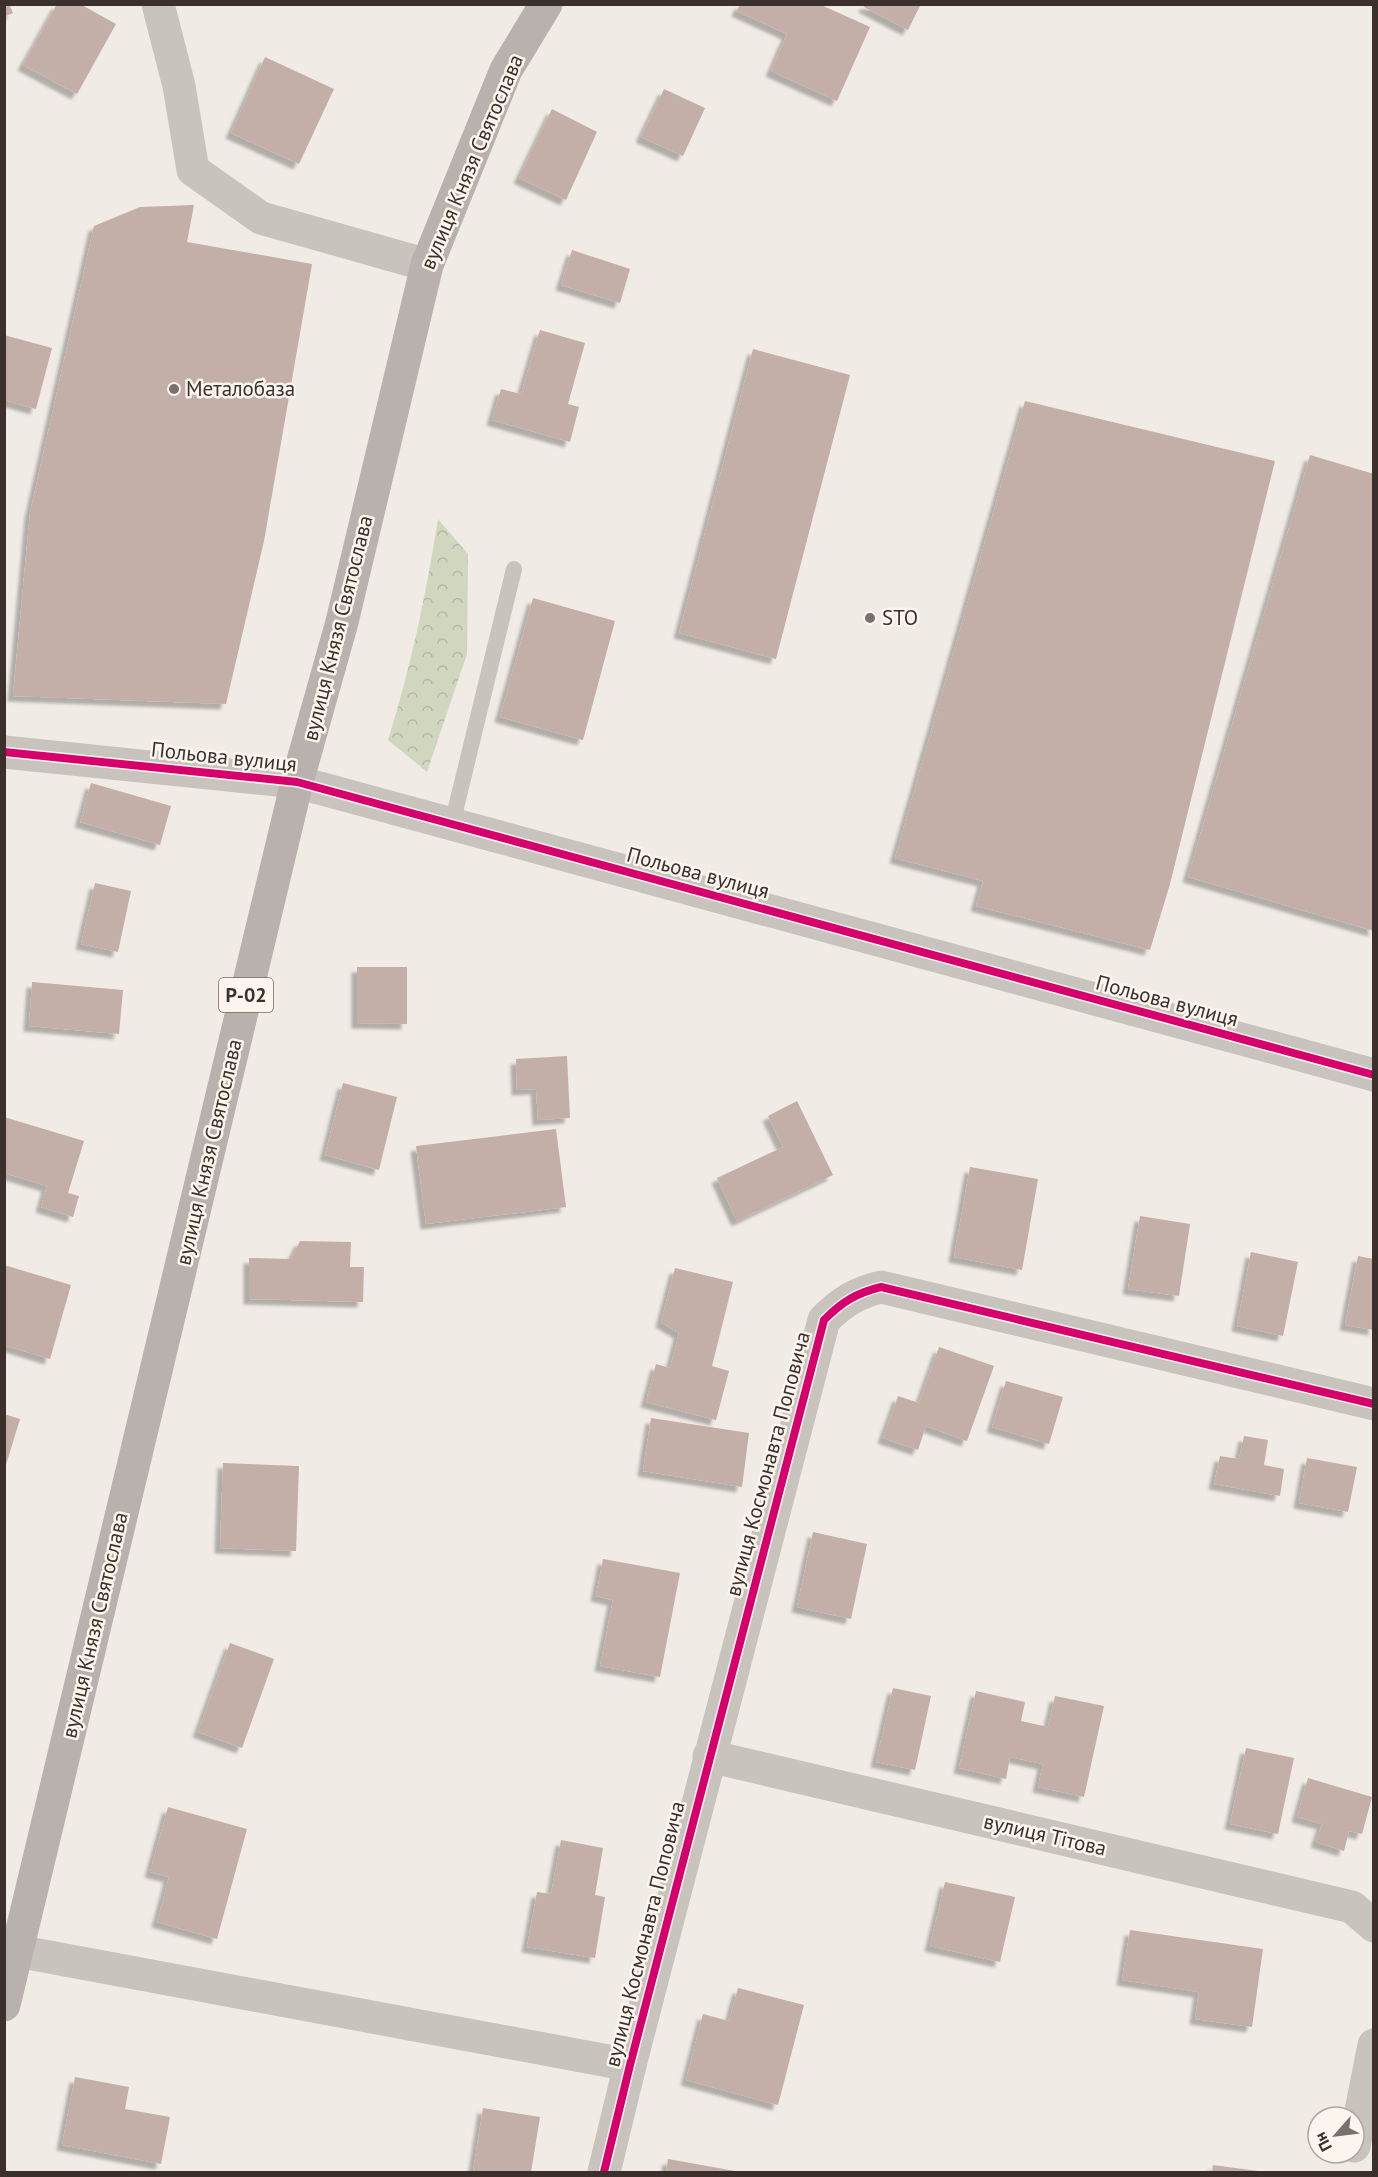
<svg xmlns="http://www.w3.org/2000/svg" width="1378" height="2177" viewBox="0 0 1378 2177" font-family="'PT Sans',sans-serif">
	<style>
		.forest { fill: url(#forest-crowns) }
		.building { fill: #c3afa7; filter: url(#shadow) }
		.lines { fill: none; stroke-linecap: round; stroke-linejoin: round }
		.service { stroke: #c9c3be; stroke-width: 16 }
		.minor { stroke: #c9c3be; stroke-width: 33 }
		.primary { stroke: #b8b1ad; stroke-width: 33 }
		.cycleway-casing { stroke: #fbf5ee; stroke-width: 11 }
		.cycleway { stroke: #d6006c; stroke-width: 8 }
		.poi-dot { fill: #7a716c; stroke: #fbf5ee; stroke-width: 2 }
		.labels { text-anchor: middle; stroke-width: 5; stroke-linejoin: round; paint-order: stroke }
		.shield { fill: #fbf5ee; stroke: #756b66; stroke-width: 1.5 }
		.shield-label { font-size: 20px; font-weight: bold; fill: #3b302b }
		.street-label { font-size: 21px; fill: #3b302b; stroke: #fbf5ee }
		.poi-label { font-size: 21px; fill: #3b302b; stroke: #fbf5ee; text-anchor: start }
	</style>
	<defs>
		<pattern id="forest-crowns" width="20" height="18" patternUnits="userSpaceOnUse" patternTransform="scale(1.5)"><rect width="20" height="18" fill="#d1d6bf"/><path d="M2 6a3 3 0 1 1 6 0M12 15a3 3 0 1 1 6 0" fill="none" stroke="#b4b8a4"/></pattern>
		<filter id="shadow"><feDropShadow dx="-5.5" dy="5.5" stdDeviation="1.5" flood-color="#0004"/></filter>
	</defs>
	<rect width="100%" height="100%" fill="#f0ebe5"/>
	<path class="forest" d="M438,519L468,554L467,654L427,772L388,740C411,667 426,594 438,519Z"/>
	<g class="building">
		<path d="M4,4H9L13,13L4,17Z"/>
		<path d="M57,4H80L116,24L77,94L23,65Z"/>
		<path d="M740,4H819L870,27L837,101L771,71L787,34L737,11Z"/>
		<path d="M865,4H921L908,30L864,7Z"/>
		<path d="M265,57L334,89L299,164L231,133Z"/>
		<path d="M664,89L705,108L683,156L641,137Z"/>
		<path d="M552,109L597,132L566,200L519,178Z"/>
		<path d="M194,205L187,242L312,264L264,541L226,704L13,696L30,513L94,226L140,207Z"/>
		<path d="M572,250L630,269L620,303L561,285Z"/>
		<path d="M540,330L585,343L568,404L579,407L570,442L492,420L501,389L521,394Z"/>
		<path d="M4,335L52,348L36,409L4,400Z"/>
		<path d="M753,349L850,375L776,659L679,633Z"/>
		<path d="M1025,401L1275,461L1170,884L1150,950L976,906L983,881L895,858Z"/>
		<path d="M1310,455L1374,474V931L1188,877Z"/>
		<path d="M533,598L615,621L583,740L500,717Z"/>
		<path d="M91,783L171,806L160,845L80,822Z"/>
		<path d="M95,883L131,891L118,952L81,944Z"/>
		<path d="M357,967H407V1024L357,1023Z"/>
		<path d="M32,982L123,990L119,1034L29,1026Z"/>
		<path d="M567,1056L570,1118L538,1120L536,1089L517,1090L516,1059Z"/>
		<path d="M343,1083L397,1097L379,1170L325,1155Z"/>
		<path d="M797,1101L833,1175L737,1221L717,1178L783,1147L768,1116Z"/>
		<path d="M4,1117L84,1141L68,1193L79,1196L73,1217L41,1207L47,1186L4,1173Z"/>
		<path d="M556,1129L566,1207L426,1224L416,1146Z"/>
		<path d="M970,1167L1038,1179L1022,1270L954,1257Z"/>
		<path d="M1140,1216L1190,1224L1179,1296L1128,1289Z"/>
		<path d="M300,1241L351,1242L350,1267H364L363,1302L249,1299V1258L291,1259Z"/>
		<path d="M1251,1252L1298,1262L1283,1336L1237,1326Z"/>
		<path d="M1358,1256L1374,1259V1330L1345,1325Z"/>
		<path d="M4,1265L71,1285L50,1359L4,1345Z"/>
		<path d="M675,1268L733,1282L712,1366L729,1371L716,1420L646,1402L656,1364L670,1368L679,1333L661,1322Z"/>
		<path d="M939,1347L994,1366L967,1441L926,1426L918,1450L883,1438L898,1396L919,1403Z"/>
		<path d="M1006,1381L1063,1397L1049,1444L992,1427Z"/>
		<path d="M4,1414L20,1419L5,1468H4Z"/>
		<path d="M651,1418L749,1433L742,1487L643,1471Z"/>
		<path d="M1244,1436L1268,1440L1264,1465L1284,1469L1280,1496L1214,1484L1220,1456L1239,1459Z"/>
		<path d="M1307,1458L1357,1467L1348,1512L1299,1503Z"/>
		<path d="M223,1463L299,1466L296,1551L220,1548Z"/>
		<path d="M813,1532L867,1544L851,1619L797,1607Z"/>
		<path d="M603,1559L680,1573L660,1677L600,1666L613,1600L596,1596Z"/>
		<path d="M230,1643L274,1659L242,1748L198,1732Z"/>
		<path d="M893,1688L931,1696L915,1770L876,1762Z"/>
		<path d="M976,1691L1025,1702L1021,1721L1048,1727L1055,1696L1104,1706L1084,1797L1038,1787L1043,1764L1010,1757L1006,1779L959,1768Z"/>
		<path d="M1246,1748L1294,1758L1278,1834L1230,1824Z"/>
		<path d="M1308,1778L1372,1797L1362,1834L1349,1831L1344,1851L1316,1842L1322,1824L1297,1817Z"/>
		<path d="M168,1807L247,1829L217,1939L157,1922L169,1877L150,1872Z"/>
		<path d="M561,1840L603,1848L595,1895L605,1897L595,1958L527,1947L537,1892L551,1894Z"/>
		<path d="M945,1882L1015,1897L1000,1962L930,1946Z"/>
		<path d="M1130,1930L1263,1949L1252,2027L1195,2019L1199,1992L1122,1980Z"/>
		<path d="M738,1988L804,2005L778,2105L686,2080L703,2014L729,2021Z"/>
		<path d="M75,2077L129,2087L125,2109L170,2117L161,2164L62,2145Z"/>
		<path d="M483,2108L540,2117L531,2172H473Z"/>
		<path d="M668,2159L735,2171V2172H666Z"/>
		<path d="M1213,2165L1258,2171V2172H1212Z"/>
	</g>
	<g class="lines">
		<path class="service" d="M452,824L514,569"/>
		<g class="minor">
			<path d="M158,4L179,86L193,170L261,218L427,265"/>
			<path d="M4,752L297,782L1374,1075"/>
			<path d="M709,1756L1352,1907L1374,1926"/>
			<path d="M17,1951L630,2065"/>
			<path d="M1354,2146L1374,2045"/>
			<path d="M604,2172L630,2065L824,1320C842,1302 856,1293 881,1287L1374,1404"/>
		</g>
		<path class="primary" d="M4,2005L297,782L342,622L427,265L506,70L546,4"/>
		<g class="cycleway-casing">
			<g id="cycleway">
				<path d="M4,752L297,782L1374,1075"/>
				<path d="M604,2172L630,2065L824,1320C842,1302 856,1293 881,1287L1374,1404"/>
			</g>
		</g>
		<use href="#cycleway" class="cycleway"/>
	</g>
	<g class="poi-dot">
		<circle cx="174" cy="389" r="6"/>
		<circle cx="870" cy="618" r="6"/>
	</g>
	<g class="labels">
		<rect class="shield" x="219" y="978" width="54" height="34" rx="4.5"/>
		<g class="shield-label">
			<text x="246" y="1002">Р-02</text>
		</g>
		<g class="street-label">
			<text transform="translate(472 162) rotate(-67)" y="7">вулиця Князя Святослава</text>
			<text transform="translate(338 628) rotate(-76)" y="7">вулиця Князя Святослава</text>
			<text transform="translate(224 757) rotate(6)" y="7">Польова вулиця</text>
			<text transform="translate(698 873) rotate(15)" y="7">Польова вулиця</text>
			<text transform="translate(1167 1001) rotate(15)" y="7">Польова вулиця</text>
			<text transform="translate(209 1152) rotate(-77)" y="7">вулиця Князя Святослава</text>
			<text transform="translate(768 1464) rotate(-75)" y="7">вулиця Космонавта Поповича</text>
			<text transform="translate(95 1625) rotate(-77)" y="7">вулиця Князя Святослава</text>
			<text transform="translate(1045 1835) rotate(13)" y="7">вулиця Тітова</text>
			<text transform="translate(645 1934) rotate(-76)" y="7">вулиця Космонавта Поповича</text>
		</g>
		<g class="poi-label">
			<text x="186" y="396">Металобаза</text>
			<text x="882" y="625">STO</text>
		</g>
	</g>
	<rect width="1378" height="2177" fill="none" stroke="#3b302b" stroke-width="12"/>
	<g transform="translate(1336 2135) rotate(242)"><circle r="28" fill="#fbf5ee" stroke="#aea6a0" stroke-width="1.5"/>
	<path d="M0-4.5L10 22L0 15L-10 22Z" fill="#7a716c"/>
	<text y="-9" font-size="16" font-weight="bold" text-anchor="middle" fill="#3b302b">Пн</text>
	</g>
</svg>
